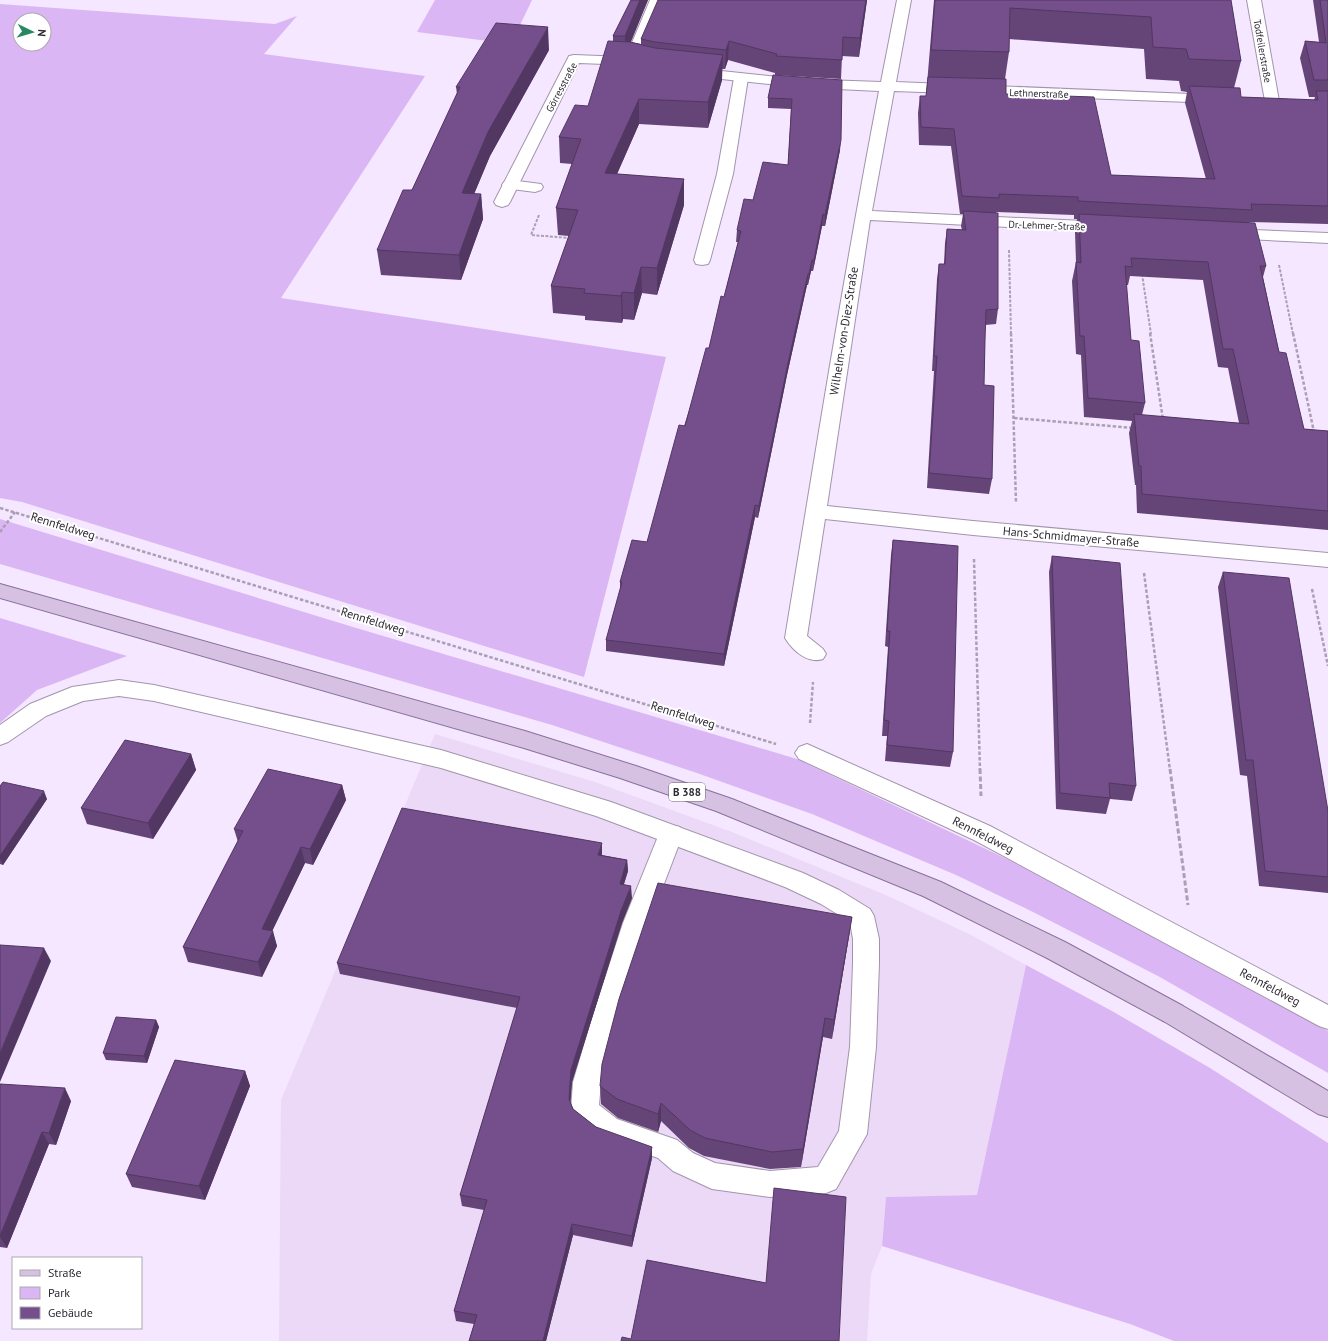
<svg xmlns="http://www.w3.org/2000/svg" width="1328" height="1341" viewBox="0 0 1328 1341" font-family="'PT Sans',sans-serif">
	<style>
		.built { fill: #ebd9f7 }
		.green { fill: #dbb6f4; fill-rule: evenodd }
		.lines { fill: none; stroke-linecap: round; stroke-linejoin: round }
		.lane-casing { stroke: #a295ab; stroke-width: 2 }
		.street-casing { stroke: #a295ab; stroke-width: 2 }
		.primary-casing { stroke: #897099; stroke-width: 2 }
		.path-far2 { stroke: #aba0b3; stroke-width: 2; stroke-dasharray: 3 1.5; stroke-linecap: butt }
		.path-far1 { stroke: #aba0b3; stroke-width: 2.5; stroke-dasharray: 3.5 2; stroke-linecap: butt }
		.path { stroke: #aba0b3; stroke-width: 3; stroke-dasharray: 5 2.5; stroke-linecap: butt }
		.lane { fill: #fff; fill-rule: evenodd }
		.street { fill: #fff; fill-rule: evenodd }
		.primary { fill: #d6c1e3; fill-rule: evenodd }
		.wall { fill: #654478; fill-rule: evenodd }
		.shaded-wall { fill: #523762 }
		.building { fill: #754f8c; stroke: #523762 }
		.labels { text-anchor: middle; stroke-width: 4; stroke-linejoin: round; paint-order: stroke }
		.far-street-label { font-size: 10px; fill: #2e2932; stroke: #fff }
		.shield { fill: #fff; stroke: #6d6970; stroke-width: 1 }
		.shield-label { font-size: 11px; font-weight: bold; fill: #2e2932 }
		.street-label { font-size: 12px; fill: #2e2932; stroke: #fff }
	</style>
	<rect width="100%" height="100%" fill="#f5e7ff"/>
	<path class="built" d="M435,734L595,782L732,832L888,896L971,935L1026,965L977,1195L886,1197L882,1246L871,1274L867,1341H279L281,1100Z"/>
	<g class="green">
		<path d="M435,0H532L511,44L417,32Z"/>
		<path d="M0,4L275,24L297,16L264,54L425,76L281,298L666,357L584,677L22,502L0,498ZM20,20H44V44H20Z"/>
		<path d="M0,519L353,627L797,759L1055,882L1328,1031V1073L1158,976L1033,912L956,875L812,814L697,773L552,725L0,564Z"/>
		<path d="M0,618L127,656L37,690L0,723Z"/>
		<path d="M1026,965L1112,1011L1210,1068L1328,1143V1341H1174L1130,1324L882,1246L886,1197L977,1195Z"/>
	</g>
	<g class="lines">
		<g class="lane-casing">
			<g id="lane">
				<path d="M741,74L746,75L748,78L733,174L710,260L708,264L702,265L696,264L694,260L717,174L734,78L736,75Z"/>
				<path d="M510,180L541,184L543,187L541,190L535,192L504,188L502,185L504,182Z"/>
				<path d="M807,744L990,826L1328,1005V1029L1319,1026L974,840L799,759L795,753L799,747Z"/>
				<path d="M671,825L680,827L683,834L649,923L618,1018L601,1082L599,1105L617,1119L677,1140L693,1153L715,1163L770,1171L818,1167L839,1131L850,1047L853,963L857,955L866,952L875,955L879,963L876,1047L867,1134L836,1189L826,1193L770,1197L712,1189L673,1171L658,1158L598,1137L575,1119L571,1110L573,1082L592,1018L623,923L659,834L662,827Z"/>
			</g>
		</g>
		<g class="street-casing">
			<g id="street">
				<path d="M650,0H664L636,64L631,65L579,63L510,202L508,205L502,207L496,205L494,202L569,56L574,55L626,57Z"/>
				<path d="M897,0H911L896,82L1216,95L1221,96L1223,99L1221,102L1216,103L894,91L872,211L1105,222L1111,224L1113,227L1111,230L1105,232L870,220L827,506L973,521L1328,553V567L973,535L825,519L807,636L823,649L826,654L823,659C808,664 793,651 785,638C815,456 844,273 879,91L796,87L693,76L688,75L686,72L688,69L693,68L796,79L881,82Z"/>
				<path d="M1247,0H1261L1279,101L1277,104L1272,105L1267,104L1265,101Z"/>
				<path d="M1230,229L1328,233V243L1224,238L1222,234L1224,230Z"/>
				<path d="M119,680L154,685L441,750L611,802L803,873L839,890L870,909L874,916L879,939V963L875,971L866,974L857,971L853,963V939L850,922L821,904L785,887L596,816L441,768L154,701L119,696L83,701L46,716L8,742L0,745V725L30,704L72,687Z"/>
			</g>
		</g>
		<g class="primary-casing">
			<path id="primary" d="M0,584L525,731L636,766L732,799L941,882L1065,942L1183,1006L1328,1091V1117L1318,1114L1165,1022L1047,958L923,896L716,811L620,778L524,748L0,598Z"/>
		</g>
		<g class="path-far2">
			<path d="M539,215L531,235L570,238"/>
			<path d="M1009,250L1011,334"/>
			<path d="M1279,265L1293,334"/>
			<path d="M1142,274L1151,334"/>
		</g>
		<g class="path-far1">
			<path d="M1011,333L1016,503"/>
			<path d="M1150,333L1163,420"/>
			<path d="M1293,333L1314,432"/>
			<path d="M1014,418L1134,428"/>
			<path d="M0,508L776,744"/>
			<path d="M0,532L15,512"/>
			<path d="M974,559L980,770"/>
			<path d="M1144,573L1170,770"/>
			<path d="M1312,589L1328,666"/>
			<path d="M810,723L813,682"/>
		</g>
		<g class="path">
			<path d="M980,769L981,796"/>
			<path d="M1170,769L1188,905"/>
		</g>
		<use href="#lane" class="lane"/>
		<use href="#street" class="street"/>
		<use href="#primary" class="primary"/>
	</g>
	<g class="wall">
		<path d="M631,0H648L631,42L641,44V39L867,0L859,57L842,56L841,79L775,75V73L728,60L725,69H722V80L708,128L639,124L617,174L684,179V205L657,295L642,293L634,320L623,319L622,323L585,320V316L553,313L551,286L569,236L558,235L556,208L572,164L560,163L559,137L588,106L613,41V36Z"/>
		<path d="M934,0H1231L1241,61L1234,88L1241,97L1314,100L1315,97H1309L1300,58L1305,41L1319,42L1313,0H1328V224L1249,222L1266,266L1263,277L1279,352L1304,429L1328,431V530L1137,513L1136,485H1135L1129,433L1132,421L1084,417L1081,355L1076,354L1072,281L1076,262L1075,232L1077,219H1074V215L996,212L998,309L996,324L985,325L984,385L992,479L989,494L927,488L934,371H932L937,279L939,264H944L945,243L947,229L962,230L961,226L963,214H960L951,146L919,145L918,113L920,96H926ZM1009,39L1144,49L1146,79L1179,81L1181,91L1187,92L1185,103L1206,179L1111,175L1006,94L1005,79L1009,52ZM1130,276L1203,280L1218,367L1228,368L1239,423L1142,415L1145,403L1131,340L1126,285H1128Z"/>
		<path d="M549,50L490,156L474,194H481L483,219L461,280L381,275L377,250L412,190L457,94L456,87Z"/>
		<path d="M773,75L840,150L825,226H822L813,271H811L808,285H807L787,375L758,518L755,517L724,666L606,651V640L620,590V582L647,542L709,348L724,297L738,242H736L737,230L753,200L788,165L791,109L768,108V98Z"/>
		<path d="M893,540L953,752L950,767L885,761L887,736H882L888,647L885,646L891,555Z"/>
		<path d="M1052,556L1136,786L1132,801L1110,799L1106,814L1056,809L1049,572Z"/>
		<path d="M1223,572L1328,811V893L1259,886L1247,776L1240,775L1218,587Z"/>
		<path d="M191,754L196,770L153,839L87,824L81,808Z"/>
		<path d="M342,785L346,800L313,865L305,863L272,931L277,946L262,977L188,962L183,947L238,842L234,829Z"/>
		<path d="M0,786L47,799L3,865L0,864Z"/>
		<path d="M602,854V855L627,860L628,871L624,884L632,898L622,923L572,1082L570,1102L573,1109L596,1127L652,1158L632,1247L573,1235L546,1341H469L474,1324L456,1321L454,1311L484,1210L462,1206L460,1195L517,1008L340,974L337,963Z"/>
		<path d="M852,917L849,936L832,1039L823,1037L801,1167L770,1169L704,1156L689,1148L661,1121L658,1132L618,1118L601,1104L600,1086Z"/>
		<path d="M156,1020L159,1027L147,1063L106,1060L103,1053Z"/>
		<path d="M245,1071L250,1086L205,1200L132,1187L126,1174Z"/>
		<path d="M0,1084L71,1101L56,1145L49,1144L7,1248L0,1247Z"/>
	</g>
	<g class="shaded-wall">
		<path d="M640,0H648L625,55V36Z"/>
		<path d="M866,0H867L859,57L860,38Z"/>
		<path d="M548,27L549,50L490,156L464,218L462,193L488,132Z"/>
		<path d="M729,41L728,60L725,69L726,50Z"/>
		<path d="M723,55L722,80L708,128V102Z"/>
		<path d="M639,99V124L606,199L605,173Z"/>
		<path d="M841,140L840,150L825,226V215Z"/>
		<path d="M684,179V205L657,295V268Z"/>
		<path d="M481,194L483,219L461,280L459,255Z"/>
		<path d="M823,214L822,226L813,271L814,260Z"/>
		<path d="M812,260L811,271L808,285L809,274Z"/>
		<path d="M641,267L642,293L634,320V293Z"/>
		<path d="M808,274L807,285L787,375L758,518L759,506L788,363Z"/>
		<path d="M622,292L623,319L622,323L621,296Z"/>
		<path d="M755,505V517L724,666V654Z"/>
		<path d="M191,754L196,770L153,839L148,823Z"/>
		<path d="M342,785L346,800L313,865L310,849Z"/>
		<path d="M44,791L47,799L3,865L0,859V856Z"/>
		<path d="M602,843V854L598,866V855Z"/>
		<path d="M301,847L305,863L266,944L262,929Z"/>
		<path d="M627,860L628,871L620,896V884Z"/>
		<path d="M631,886L632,898L622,923L572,1082L570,1110L569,1099L571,1070L621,911Z"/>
		<path d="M852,917L849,936L832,1039L834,1020Z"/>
		<path d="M273,931L277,946L262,977L258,962Z"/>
		<path d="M44,948L51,961L0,1082V1053Z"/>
		<path d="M825,1018L823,1037L801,1167L803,1149Z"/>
		<path d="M156,1020L159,1027L147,1063L144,1056Z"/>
		<path d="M245,1071L250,1086L205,1200L199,1186Z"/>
		<path d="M65,1088L71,1101L56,1145L49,1133Z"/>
		<path d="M661,1103V1121L658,1132V1114Z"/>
		<path d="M42,1132L49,1144L7,1248L0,1237Z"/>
		<path d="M652,1147V1158L632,1247V1236Z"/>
		<path d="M572,1224L573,1235L546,1341H543Z"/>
	</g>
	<g class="building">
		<path d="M631,0H640L625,36H613Z"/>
		<path d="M658,0H866L860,38L843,37L842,60L776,56L777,54L729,41L726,50L655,42L641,39Z"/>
		<path d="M935,0H1231L1241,61L1189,59L1186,49L1153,47L1151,17L1010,8L1009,52L931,50Z"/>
		<path d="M1320,0H1328V80H1314L1305,41L1326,43Z"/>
		<path d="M496,23L548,27L488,132L462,193L481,194L459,255L377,250L403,190H412L460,87H456Z"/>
		<path d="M608,41L630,42L655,48L723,55L708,102L639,99L605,173L684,179L657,268L641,267L634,293L622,292L621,296L584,293L585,289L551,286L578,210L556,208L581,139L559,137L575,105L588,106Z"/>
		<path d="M773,75L842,80L841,140L825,215L823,214L814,260H812L809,274H808L788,363L759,506L755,505L724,654L606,640L622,582H620L632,540L647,542L679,425L685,426L706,348H709L721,296L724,297L741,231L737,230L744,199L753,200L763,162L788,165L792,99L768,98Z"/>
		<path d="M928,77L1006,79V94L1094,97L1111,175L1215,179L1189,86L1240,88L1241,97L1318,100L1316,91H1328V206L1251,204L1252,210L1078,201V197L999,194V198L962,196L954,129L921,127L920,96H926Z"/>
		<path d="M963,211L998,213V309L986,310L985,340L984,385L994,386L992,479L929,473L937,356H934L939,264H945L947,229L966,230Z"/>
		<path d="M1079,214L1255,223L1266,266H1260L1279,352L1286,353L1304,429L1328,431V511L1142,494L1141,466H1139L1134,414L1249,424L1233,349H1223L1208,262L1131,258L1132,267L1125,266L1131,340L1139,341L1145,403L1088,398L1084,336H1080L1076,262L1081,263Z"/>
		<path d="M893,540L958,546L953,752L887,745L889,721L884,720L890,631H887Z"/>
		<path d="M1052,556L1120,563L1136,786L1109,783L1110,798L1060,793Z"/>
		<path d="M1223,572L1289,578L1328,811V877L1265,871L1253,760H1246Z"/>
		<path d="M125,740L191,754L148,823L81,808Z"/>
		<path d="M268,769L342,785L310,849L301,847L262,929L273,931L258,962L183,947L243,831L234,829Z"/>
		<path d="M3,782L44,791L0,856V786Z"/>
		<path d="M402,808L602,843L598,855L627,860L620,884L631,886L621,911L571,1070L569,1099L573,1109L596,1127L652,1147L632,1236L572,1224L543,1341H469L477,1315L454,1311L487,1200L460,1195L520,997L337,963Z"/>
		<path d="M658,883L852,917L834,1020L825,1018L803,1149L772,1152L705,1138L690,1130L661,1103L658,1114L617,1099L600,1086L602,1064L619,999Z"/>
		<path d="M0,945L44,948L0,1053Z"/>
		<path d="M116,1017L156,1020L144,1056L103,1053Z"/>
		<path d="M175,1060L245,1071L199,1186L126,1174Z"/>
		<path d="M0,1084L65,1088L49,1133L42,1132L0,1236Z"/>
		<path d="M774,1188L846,1197L839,1341H621L622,1337L631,1339L647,1260L766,1283Z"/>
	</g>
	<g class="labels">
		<g class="far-street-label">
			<text transform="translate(1263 51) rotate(80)" y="4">Todfeilerstraße</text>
			<text transform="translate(561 87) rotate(-62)" y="4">Görresstraße</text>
			<text transform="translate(1039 93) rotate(2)" y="4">Lethnerstraße</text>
			<text transform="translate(1047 225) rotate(2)" y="4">Dr.-Lehmer-Straße</text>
		</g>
		<rect class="shield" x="669" y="783" width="36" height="18" rx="3"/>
		<g class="shield-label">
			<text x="687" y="796">B 388</text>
		</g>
		<g class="street-label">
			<text transform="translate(844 331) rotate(-81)" y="4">Wilhelm-von-Diez-Straße</text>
			<text transform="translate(63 526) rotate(17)" y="4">Rennfeldweg</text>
			<text transform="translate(1071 537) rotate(5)" y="4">Hans-Schmidmayer-Straße</text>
			<text transform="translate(373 621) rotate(17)" y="4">Rennfeldweg</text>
			<text transform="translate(683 715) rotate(17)" y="4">Rennfeldweg</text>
			<text transform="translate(983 835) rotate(27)" y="4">Rennfeldweg</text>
			<text transform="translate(1270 987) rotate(28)" y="4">Rennfeldweg</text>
		</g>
	</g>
	<rect x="12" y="1257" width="130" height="72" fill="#ffffff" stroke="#aba9ad"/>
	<rect x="20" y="1270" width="20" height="6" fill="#d6c1e3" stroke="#aba9ad"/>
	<text x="48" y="1277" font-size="12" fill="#2e2932">Straße</text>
	<rect x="20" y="1287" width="20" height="12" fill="#dbb6f4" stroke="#aba9ad"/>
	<text x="48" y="1297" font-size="12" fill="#2e2932">Park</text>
	<rect x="20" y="1307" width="20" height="12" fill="#754f8c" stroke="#aba9ad"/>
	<text x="48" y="1317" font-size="12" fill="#2e2932">Gebäude</text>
	<g transform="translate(32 32) rotate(95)"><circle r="19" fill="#ffffff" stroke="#aba9ad"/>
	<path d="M0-3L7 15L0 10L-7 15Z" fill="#288861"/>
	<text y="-6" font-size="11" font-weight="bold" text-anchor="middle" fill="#2e2932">N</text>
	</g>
</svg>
